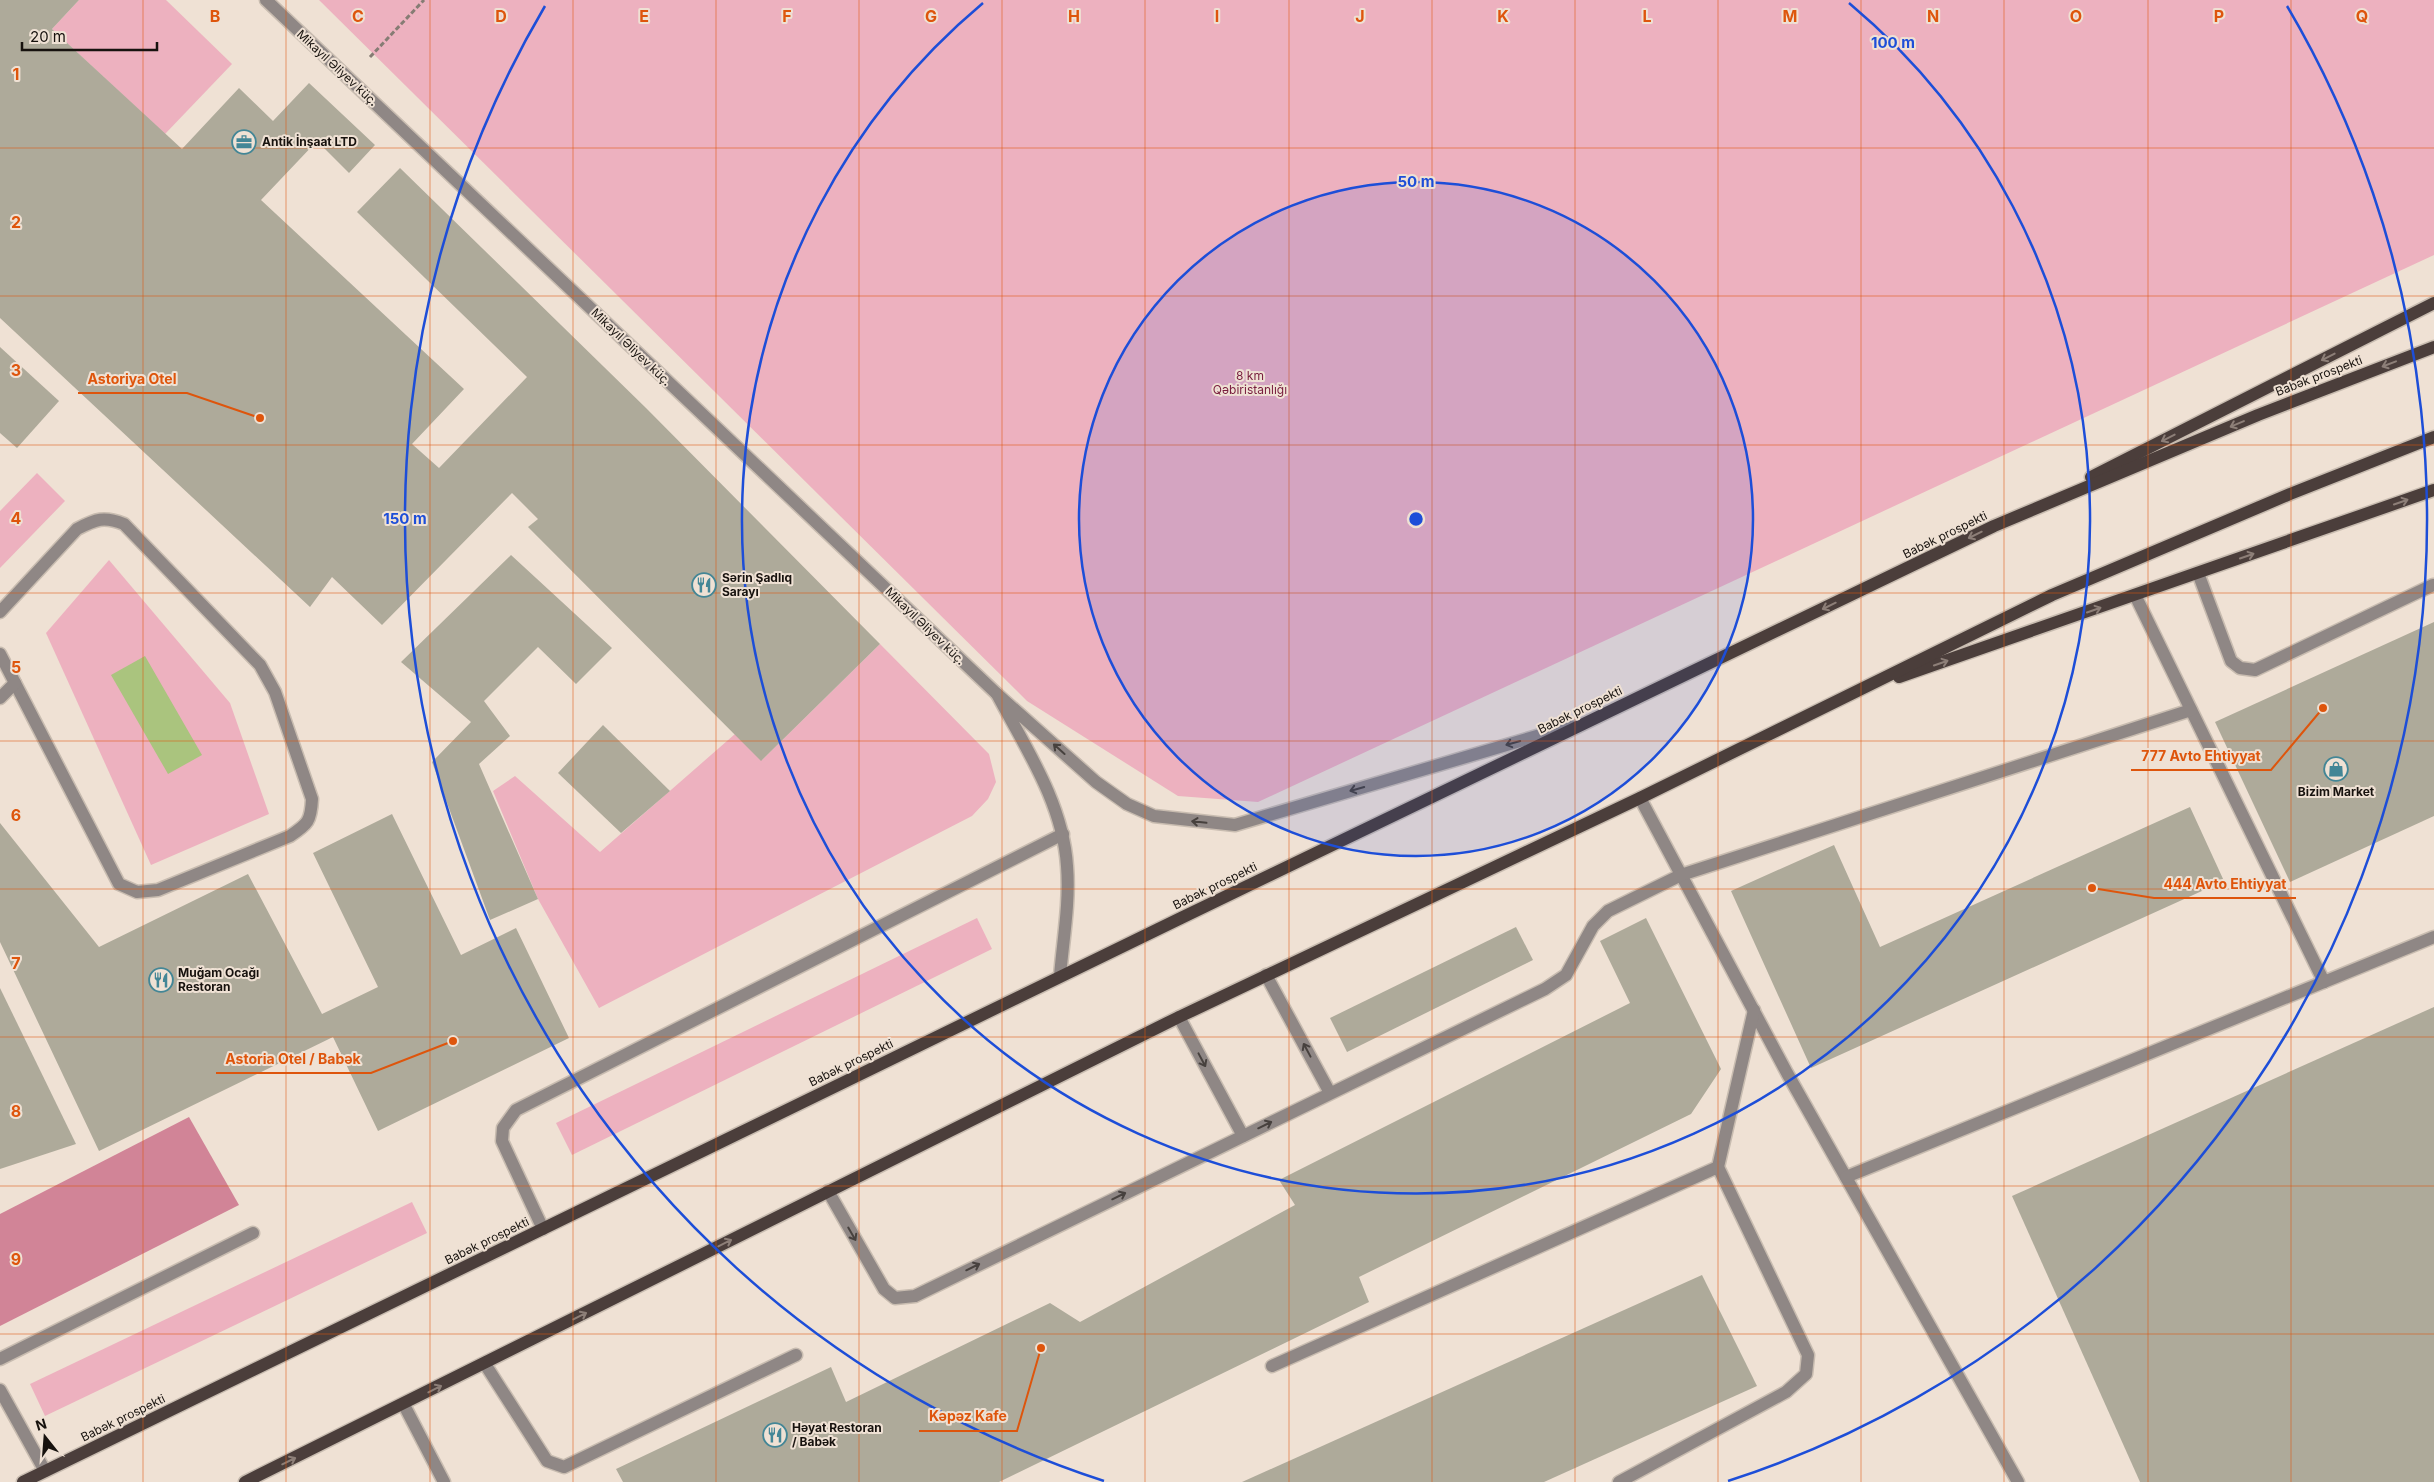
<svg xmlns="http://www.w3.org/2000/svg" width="2434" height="1482" viewBox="0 0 2434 1482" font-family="Inter,sans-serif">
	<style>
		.green { fill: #edb1bf }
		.forest { fill: #d18497 }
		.water { fill: #aac47e }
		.building { fill: #aeaa9a }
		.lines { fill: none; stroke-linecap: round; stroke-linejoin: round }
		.lane-casing { stroke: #c8bcb0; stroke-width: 15 }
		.street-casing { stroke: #c8bcb0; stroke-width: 15 }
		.primary-casing { stroke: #c8bcb0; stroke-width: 15 }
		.path { stroke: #867c74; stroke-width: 3; stroke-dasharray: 5 2.5; stroke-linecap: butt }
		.lane { stroke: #8f8785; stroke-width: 12 }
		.street { stroke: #8f8785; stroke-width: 12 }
		.primary { stroke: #4b3e3b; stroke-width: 12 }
		.oneway { stroke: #8d7f78 }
		.oneway2 { stroke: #47413e }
		.grid { fill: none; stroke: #de550c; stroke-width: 1; stroke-opacity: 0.55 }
		.ring { fill: none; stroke: #1d4ed8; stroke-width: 2.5 }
		.labels { text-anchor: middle; stroke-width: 4; stroke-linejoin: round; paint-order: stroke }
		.street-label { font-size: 12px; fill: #17120e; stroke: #efe1d4 }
		.poi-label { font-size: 12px; font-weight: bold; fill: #17120e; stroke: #efe1d4; text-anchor: start }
		.park-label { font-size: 12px; fill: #781d3d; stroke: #efe1d4 }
		.grid-label { font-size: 16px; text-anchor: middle; font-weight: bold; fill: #de550c; stroke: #efe1d4; stroke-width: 4; stroke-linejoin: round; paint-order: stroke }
		.centre { fill: #1d4ed8; stroke: #efe1d4; stroke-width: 2.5 }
		.ring-label { font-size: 15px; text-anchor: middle; font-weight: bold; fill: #1d4ed8; stroke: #efe1d4; stroke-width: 4; stroke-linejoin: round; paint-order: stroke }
		.leader { fill: none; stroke: #de550c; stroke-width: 2 }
		.callout-dot { fill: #de550c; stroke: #efe1d4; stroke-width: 2 }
		.callout-label { font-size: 14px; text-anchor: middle; font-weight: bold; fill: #de550c; stroke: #efe1d4; stroke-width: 4; stroke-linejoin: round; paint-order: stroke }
	</style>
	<rect width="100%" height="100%" fill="#efe1d4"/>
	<g class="green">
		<path d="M79,0H166L232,64L165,134L52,29Z"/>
		<path d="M319,0H2434V255L1258,802L1178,796L1027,701Z"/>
		<path d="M37,473L65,501L0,568V511Z"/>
		<path d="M109,560L230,703L269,814L151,865L46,633Z"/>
		<path d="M880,644L989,754L996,782L988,799L972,816L599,1008L538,899L493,791L515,776L600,852L735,734L762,760Z"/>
		<path d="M977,918L992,949L572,1155L556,1123Z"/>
		<path d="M412,1202L427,1233L45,1416L30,1384Z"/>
	</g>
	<path class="forest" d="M189,1117L239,1205L0,1326V1214Z"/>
	<path class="water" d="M145,656L202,755L168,774L111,675Z"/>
	<g class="building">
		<path d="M0,0H79L52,29L182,149L239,88L273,121L309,83L375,145L349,173L317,141L261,200L464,389L412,444L439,468L527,377L357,212L400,168L646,408L880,644L761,761L528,527L538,519L512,493L382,625L332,577L310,607L0,318Z"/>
		<path d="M0,347L59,401L17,448L0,433Z"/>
		<path d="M511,555L612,648L576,684L538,647L484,701L510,736L479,764L538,899L490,920L432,762L471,722L401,662Z"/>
		<path d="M2434,622V816L2290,882L2215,722Z"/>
		<path d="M603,725L670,791L621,833L558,773Z"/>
		<path d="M2190,807L2224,881L1811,1068L1731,891L1834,845L1880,947Z"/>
		<path d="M392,814L461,955L516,928L569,1038L378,1131L333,1037L99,1151L0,942V823L99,947L248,874L322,1014L378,987L313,853Z"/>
		<path d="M1646,918L1721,1069L1691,1114L1359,1277L1369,1302L999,1482H623L616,1469L831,1367L846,1402L1050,1303L1080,1322L1295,1205L1279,1180L1630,1003L1600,941Z"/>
		<path d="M1516,927L1533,960L1347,1052L1330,1018Z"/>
		<path d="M0,988L76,1144L0,1169Z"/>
		<path d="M2434,1007V1482H2140L2012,1196Z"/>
		<path d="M1702,1275L1757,1386L1544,1482H1242Z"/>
	</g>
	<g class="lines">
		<g class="lane-casing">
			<g id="lane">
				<path d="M2198,573L2231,661L2240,668L2255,670L2433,585"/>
				<path d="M2135,595L2324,982"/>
				<path d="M0,612L77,529C96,519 104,516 124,524L260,665L275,692L312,799C311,821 308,824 290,836L158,890L137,892L119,884L0,654"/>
				<path d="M0,698L15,683"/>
				<path d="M1640,798L1787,1073L2018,1482"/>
				<path d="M1266,975L1330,1093"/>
				<path d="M1179,1017L1243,1136"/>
				<path d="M1846,1177L2434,937"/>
				<path d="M828,1191L884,1289L895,1298L915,1296L1545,989L1566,975L1593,926L1608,911L1681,875L2191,710"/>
				<path d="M543,1229L502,1141L503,1128L516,1110L1063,834"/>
				<path d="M0,1359L253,1233"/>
				<path d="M485,1364L547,1461L564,1467L796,1355"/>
				<path d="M1272,1366L1718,1167L1754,1010"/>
				<path d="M0,1390L45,1471"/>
				<path d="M404,1405L444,1482"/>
				<path d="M1619,1482L1786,1392L1806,1374L1808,1355L1718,1167"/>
			</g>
		</g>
		<g class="street-casing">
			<g id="street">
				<path d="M266,0L997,694"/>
				<path d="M1060,976C1063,940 1070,902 1067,866C1063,803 1025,747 997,694L1096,782L1127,804L1154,816L1235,825L1571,726"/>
			</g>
		</g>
		<g class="primary-casing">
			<g id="primary">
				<path d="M2091,477L2434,303"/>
				<path d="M1899,677L2434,490"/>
				<path d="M23,1482L1181,918L1994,526L2258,415L2434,347"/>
				<path d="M245,1482L1179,1017L1640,798L2052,595L2290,494L2434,437"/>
			</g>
		</g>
		<path class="path" d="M370,57L424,0"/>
		<use href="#lane" class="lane"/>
		<use href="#street" class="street"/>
		<use href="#primary" class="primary"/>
	</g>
	<defs><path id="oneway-shaft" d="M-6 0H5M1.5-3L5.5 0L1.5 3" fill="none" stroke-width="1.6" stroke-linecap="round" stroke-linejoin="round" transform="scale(1.25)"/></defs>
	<g class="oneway">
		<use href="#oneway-shaft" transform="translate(2328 357) rotate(153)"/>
		<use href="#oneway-shaft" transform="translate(2389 364) rotate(159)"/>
		<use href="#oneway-shaft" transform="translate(2237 424) rotate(157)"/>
		<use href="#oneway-shaft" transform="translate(2168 438) rotate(153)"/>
		<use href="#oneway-shaft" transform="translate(2401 502) rotate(-19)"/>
		<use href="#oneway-shaft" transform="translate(1975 535) rotate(154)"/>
		<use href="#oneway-shaft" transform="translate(2247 556) rotate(-19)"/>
		<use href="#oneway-shaft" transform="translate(1829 606) rotate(154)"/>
		<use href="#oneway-shaft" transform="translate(2094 610) rotate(-19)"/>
		<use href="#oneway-shaft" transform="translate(1941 663) rotate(-19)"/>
		<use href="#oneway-shaft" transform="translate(725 1243) rotate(-27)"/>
		<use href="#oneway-shaft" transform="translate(580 1316) rotate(-27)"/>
		<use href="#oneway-shaft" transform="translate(435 1389) rotate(-27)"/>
		<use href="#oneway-shaft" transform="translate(289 1461) rotate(-26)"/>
	</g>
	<g class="oneway2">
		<use href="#oneway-shaft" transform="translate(1513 743) rotate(164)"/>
		<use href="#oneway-shaft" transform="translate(1059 749) rotate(-138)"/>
		<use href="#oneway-shaft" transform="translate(1357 789) rotate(164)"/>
		<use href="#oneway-shaft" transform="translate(1199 822) rotate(-174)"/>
		<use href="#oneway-shaft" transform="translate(1307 1050) rotate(-118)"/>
		<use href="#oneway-shaft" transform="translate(1202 1060) rotate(62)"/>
		<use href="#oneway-shaft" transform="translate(1265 1125) rotate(-26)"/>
		<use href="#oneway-shaft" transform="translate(1119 1196) rotate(-26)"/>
		<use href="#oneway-shaft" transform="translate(852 1234) rotate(60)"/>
		<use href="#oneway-shaft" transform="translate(973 1267) rotate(-26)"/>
	</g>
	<path class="grid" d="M143,0V1482M286,0V1482M430,0V1482M573,0V1482M716,0V1482M859,0V1482M1002,0V1482M1145,0V1482M1289,0V1482M1432,0V1482M1575,0V1482M1718,0V1482M1861,0V1482M2004,0V1482M2148,0V1482M2291,0V1482M0,148H2434M0,296H2434M0,445H2434M0,593H2434M0,741H2434M0,889H2434M0,1037H2434M0,1186H2434M0,1334H2434"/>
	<circle cx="1416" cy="519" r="337" fill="#1d4ed8" fill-opacity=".12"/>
	<g class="ring">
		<circle cx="1416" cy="519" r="337"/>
		<path d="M1849 3A674 674 0 1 1 983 3"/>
		<path d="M1104 1481A1011 1011 0 0 1 545 6M2287 6A1011 1011 0 0 1 1728 1481"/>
	</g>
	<defs>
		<g id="office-ring" transform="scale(1.25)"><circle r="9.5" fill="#efe1d4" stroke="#438696" stroke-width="1.5"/><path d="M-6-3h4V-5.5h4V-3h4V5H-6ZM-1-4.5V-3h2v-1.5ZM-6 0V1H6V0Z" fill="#438696"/></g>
		<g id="restaurant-ring" transform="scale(1.25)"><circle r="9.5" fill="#efe1d4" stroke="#438696" stroke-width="1.5"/><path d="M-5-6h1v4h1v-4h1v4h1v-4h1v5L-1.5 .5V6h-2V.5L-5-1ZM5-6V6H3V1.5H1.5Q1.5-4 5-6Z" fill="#438696"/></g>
		<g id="shop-ring" transform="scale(1.25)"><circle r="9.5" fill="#efe1d4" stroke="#438696" stroke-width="1.5"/><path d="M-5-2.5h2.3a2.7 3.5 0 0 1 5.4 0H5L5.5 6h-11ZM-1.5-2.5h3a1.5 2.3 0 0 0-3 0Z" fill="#438696"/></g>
	</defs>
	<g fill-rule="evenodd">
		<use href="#office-ring" x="244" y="142"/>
		<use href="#restaurant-ring" x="704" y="585"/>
		<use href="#shop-ring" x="2336" y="769"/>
		<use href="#restaurant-ring" x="161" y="980"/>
		<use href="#restaurant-ring" x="775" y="1435"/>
	</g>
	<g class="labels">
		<g class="street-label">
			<text transform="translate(337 68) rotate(43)" y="4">Mikayıl Əliyev küç.</text>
			<text transform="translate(631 347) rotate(44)" y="4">Mikayıl Əliyev küç.</text>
			<text transform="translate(2319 376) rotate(-21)" y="4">Babək prospekti</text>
			<text transform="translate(1945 535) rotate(-26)" y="4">Babək prospekti</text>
			<text transform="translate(925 626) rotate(44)" y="4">Mikayıl Əliyev küç.</text>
			<text transform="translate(1580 710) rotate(-26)" y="4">Babək prospekti</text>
			<text transform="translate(1215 886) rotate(-26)" y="4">Babək prospekti</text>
			<text transform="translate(851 1063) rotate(-26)" y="4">Babək prospekti</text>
			<text transform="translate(487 1241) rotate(-26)" y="4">Babək prospekti</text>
			<text transform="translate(123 1418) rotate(-26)" y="4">Babək prospekti</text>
		</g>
		<g class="poi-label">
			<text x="262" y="146">Antik İnşaat LTD</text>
			<text x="722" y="582">Sərin Şadlıq<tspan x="722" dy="14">Sarayı</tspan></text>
			<text x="2336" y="796" text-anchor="middle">Bizim Market</text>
			<text x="178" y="977">Muğam Ocağı<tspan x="178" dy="14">Restoran</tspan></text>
			<text x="792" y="1432">Həyat Restoran<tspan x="792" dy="14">/ Babək</tspan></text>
		</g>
		<g class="park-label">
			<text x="1250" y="380">8 km<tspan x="1250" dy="14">Qəbiristanlığı</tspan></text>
		</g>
	</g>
	<g class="grid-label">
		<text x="215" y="22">B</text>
		<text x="358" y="22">C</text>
		<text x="501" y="22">D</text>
		<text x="644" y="22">E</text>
		<text x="787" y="22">F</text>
		<text x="931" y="22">G</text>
		<text x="1074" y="22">H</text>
		<text x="1217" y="22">I</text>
		<text x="1360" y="22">J</text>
		<text x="1503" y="22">K</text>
		<text x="1647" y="22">L</text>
		<text x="1790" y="22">M</text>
		<text x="1933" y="22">N</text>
		<text x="2076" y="22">O</text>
		<text x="2219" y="22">P</text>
		<text x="2362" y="22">Q</text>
		<text x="16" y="80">1</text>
		<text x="16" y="228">2</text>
		<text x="16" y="376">3</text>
		<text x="16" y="524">4</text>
		<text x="16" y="673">5</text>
		<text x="16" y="821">6</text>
		<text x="16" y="969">7</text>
		<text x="16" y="1117">8</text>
		<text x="16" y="1265">9</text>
	</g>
	<circle cx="1416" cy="519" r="8" class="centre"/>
	<g class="ring-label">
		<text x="1893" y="48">100 m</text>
		<text x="1416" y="187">50 m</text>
		<text x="405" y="524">150 m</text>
	</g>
	<path class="leader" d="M260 418L187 393H78M2323 708L2271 770H2131M2092 888L2154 898H2296M453 1041L371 1073H216M1041 1348L1017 1431H919"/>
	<g class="callout-dot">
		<circle cx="260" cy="418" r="5"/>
		<circle cx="2323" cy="708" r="5"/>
		<circle cx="2092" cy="888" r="5"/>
		<circle cx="453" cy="1041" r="5"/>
		<circle cx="1041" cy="1348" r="5"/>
	</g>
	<g class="callout-label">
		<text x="132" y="384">Astoriya Otel</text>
		<text x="2201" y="761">777 Avto Ehtiyyat</text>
		<text x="2225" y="889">444 Avto Ehtiyyat</text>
		<text x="293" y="1064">Astoria Otel / Babək</text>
		<text x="968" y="1421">Kəpəz Kafe</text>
	</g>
	<g transform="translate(45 1437) rotate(343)" stroke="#efe1d4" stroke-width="4" paint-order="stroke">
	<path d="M0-4L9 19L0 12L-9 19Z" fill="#17120e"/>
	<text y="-8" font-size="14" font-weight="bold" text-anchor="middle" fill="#17120e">N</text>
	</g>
	<path d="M22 42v8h135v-8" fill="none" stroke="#17120e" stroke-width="2.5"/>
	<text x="30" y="42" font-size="15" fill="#17120e" stroke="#efe1d4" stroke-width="4" paint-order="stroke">20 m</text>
</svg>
